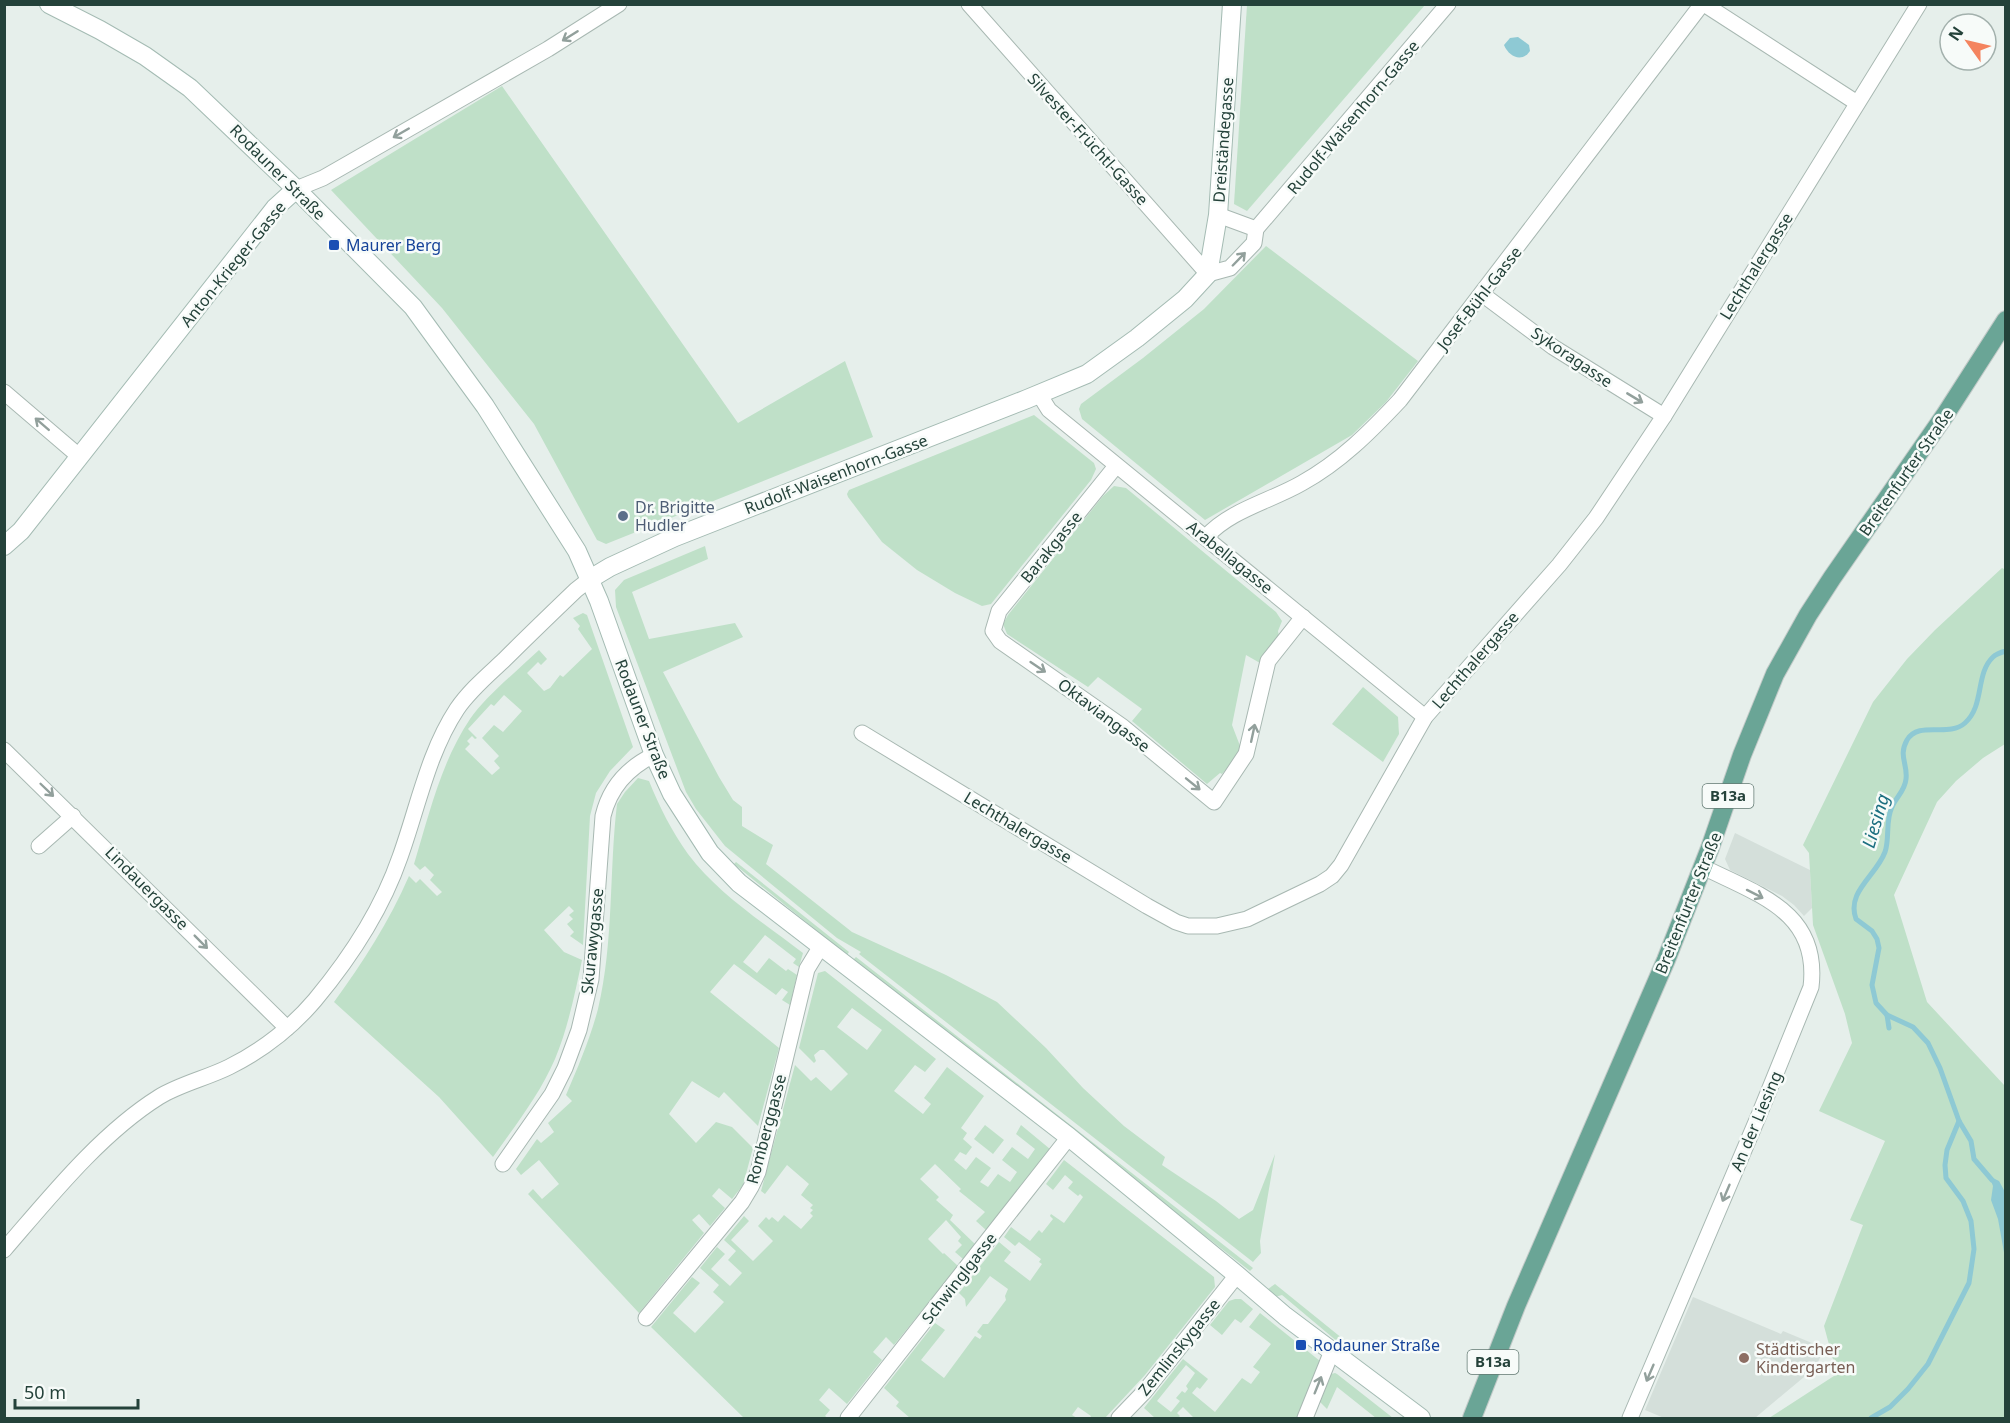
<svg xmlns="http://www.w3.org/2000/svg" width="2010" height="1423" viewBox="0 0 2010 1423" font-family="'Noto Sans',sans-serif">
	<style>
		.built { fill: #d4dfda }
		.green { fill: #bfe0c8; fill-rule: evenodd }
		.water { fill: #8ec9d4 }
		.lines { fill: none; stroke-linecap: round; stroke-linejoin: round }
		.stream { stroke: #8ec9d4; stroke-width: 5 }
		.street-casing { stroke: #a8b8b2; stroke-width: 17 }
		.secondary-casing { stroke: #a4bbb3; stroke-width: 20 }
		.primary-casing { stroke: #c2cac8; stroke-width: 20 }
		.street { stroke: #fff; stroke-width: 15 }
		.secondary { stroke: #fff; stroke-width: 18 }
		.primary { stroke: #6aa596; stroke-width: 18 }
		.oneway { stroke: #92a09c }
		.transit-dot { fill: #1a4fb4; stroke: #f7fbf9; stroke-width: 2 }
		.service-dot { fill: #5c6f8a; stroke: #f7fbf9; stroke-width: 2 }
		.education-dot { fill: #8d6e63; stroke: #f7fbf9; stroke-width: 2 }
		.labels { text-anchor: middle; stroke-width: 5; stroke-linejoin: round; paint-order: stroke }
		.shield { fill: #f7fbf9; stroke: #637a73; stroke-width: 1.5 }
		.shield-label { font-size: 15px; font-weight: bold; fill: #24423a }
		.street-label { font-size: 16px; fill: #24423a; stroke: #f7fbf9 }
		.transit-label { font-size: 16px; fill: #164399; stroke: #f7fbf9; text-anchor: start }
		.service-label { font-size: 16px; fill: #4e5e75; stroke: #f7fbf9; text-anchor: start }
		.education-label { font-size: 16px; fill: #785e54; stroke: #f7fbf9; text-anchor: start }
		.water-label { font-size: 18px; font-style: italic; fill: #1c6f80; stroke: #f7fbf9 }
	</style>
	<rect width="100%" height="100%" fill="#e6efeb"/>
	<g class="built">
		<path d="M1735,833L1810,870L1812,908L1804,916L1794,905L1782,896L1730,870L1725,859Z"/>
		<path d="M1693,1297L1781,1334L1783,1331L1824,1348L1816,1367L1755,1418H1664L1645,1410Z"/>
	</g>
	<g class="green">
		<path d="M1247,5H1425L1247,211L1234,204Z"/>
		<path d="M502,86L738,423L845,361L873,437L606,544L597,540L534,424L442,308L331,190Z"/>
		<path d="M1266,246L1418,361L1386,402L1352,435L1205,520L1082,419L1079,409L1081,404L1143,358L1204,309Z"/>
		<path d="M1034,415L1094,463L1096,469L1091,480L991,604L982,606L955,593L917,570L882,542L848,497L847,494L849,490Z"/>
		<path d="M1114,486L1126,488L1276,612L1282,621L1278,631L1279,636L1260,663L1246,655L1232,725L1242,751L1222,774L1220,773L1207,784L1132,721L1142,709L1098,677L1088,687L1007,634L1003,624L1008,615L1103,496Z"/>
		<path d="M705,546L708,559L632,592L649,639L735,623L743,637L663,672L719,777L733,800L742,807V826L773,845L766,864L852,932L946,975L997,1002L1046,1048L1083,1088L1124,1126L1165,1157L1162,1165L1216,1201L1239,1219L1253,1210L1275,1154L1260,1241L1261,1253L1253,1262L859,954L861,952L837,938L725,846L696,809L686,792L616,607L615,590L624,580Z"/>
		<path d="M2002,568L2006,570L2005,744L1983,758L1956,781L1937,802L1894,895L1927,1002L2005,1086V1418H1769L1837,1374L1824,1326L1863,1225L1850,1220L1885,1141L1819,1111L1852,1043L1845,1014L1813,925L1809,853L1803,845L1873,702L1907,659L1935,630Z"/>
		<path d="M583,613L587,615L633,747L610,771L596,793L590,816L583,945L570,936L574,932L567,924L573,919L569,915L574,911L569,906L544,930L564,952L582,960C575,993 568,1028 555,1059C540,1094 515,1126 493,1157L439,1097L334,1002C363,962 389,922 409,876L416,883L420,879L437,896L442,892L430,880L434,875L425,866L420,870L414,864C429,815 441,762 470,719C485,697 518,670 539,650L547,659L541,665L538,662L527,673L544,691L550,688L560,675L563,677L592,649L578,629L580,626L573,618ZM504,695L522,711L503,732L494,725L482,738L499,756L494,761L500,768L492,775L465,749L470,744L467,741L472,736L475,739L477,738L468,729L491,704L494,706Z"/>
		<path d="M1363,687L1398,717L1399,734L1383,762L1332,724Z"/>
		<path d="M638,778L649,781C659,806 672,832 688,854C718,894 764,923 803,953L799,967L793,963L796,959L765,935L743,962L757,973L769,958L786,971L788,969L797,975L790,1005L782,1000L788,992L782,988L776,995L734,964L710,992L779,1048L758,1126L724,1092L719,1098L692,1081L669,1114L696,1143L716,1122L732,1127L753,1148L743,1185L732,1199L719,1188L712,1196L725,1208L710,1226L699,1214L692,1220L704,1233L639,1313L528,1194L533,1189L542,1199L559,1184L539,1160L521,1175L516,1169L537,1139L541,1143L554,1132L548,1123L572,1101L566,1095C578,1067 590,1039 598,1009C614,942 609,871 617,804L625,792Z"/>
		<path d="M736,862L849,952L847,955L734,864Z"/>
		<path d="M856,957L1253,1268L1250,1271L853,960Z"/>
		<path d="M825,971L936,1059L925,1072L915,1065L894,1091L923,1114L931,1104L924,1098L947,1067L984,1096L961,1128L967,1133L963,1139L972,1147L966,1155L960,1152L954,1160L966,1170L976,1157L991,1168L980,1182L988,1187L998,1174L1010,1182L1017,1172L1002,1160L1012,1147L1028,1159L1035,1149L1016,1134L1021,1125L1050,1149L986,1230L976,1221L985,1212L959,1191L961,1189L935,1164L920,1179L939,1197L936,1200L953,1215L950,1220L975,1244L963,1259L955,1252L962,1245L958,1241L961,1237L946,1220L928,1239L943,1254L944,1253L958,1266L894,1345L886,1337L873,1352L882,1360L847,1404L829,1388L819,1400L830,1410L825,1416L828,1418H744L651,1327L692,1277L700,1283L673,1313L695,1333L724,1302L713,1292L719,1285L700,1268L717,1247L725,1254L711,1269L730,1286L742,1273L728,1260L736,1251L724,1240L744,1216L749,1221L731,1240L753,1261L773,1241L758,1226L766,1217L769,1220L772,1217L778,1222L784,1215L801,1229L813,1216L810,1213L813,1210L810,1208L813,1205L801,1195L809,1184L787,1165L765,1194L761,1191L795,1065L811,1081L816,1077L831,1091L848,1074L824,1050H820L814,1055L816,1061L814,1063L799,1048L818,973ZM852,1008L882,1030L867,1050L837,1027Z"/>
		<path d="M985,1125L1004,1140L993,1154L974,1139Z"/>
		<path d="M1064,1160L1214,1277L1215,1287L1145,1375L1105,1418H1090L1091,1416L1078,1407L1072,1415L1077,1418H910L896,1406L899,1402L884,1388L935,1323L945,1330L921,1360L944,1378L975,1336L980,1339L982,1336L977,1332L983,1324H988L1006,1300L1005,1296L1008,1289L990,1276L966,1307L965,1299L959,1293L999,1242L1011,1252L1004,1261L1030,1281L1042,1264L1039,1262L1041,1259L1019,1242L1015,1246L1004,1237L1011,1227L1030,1241L1039,1230L1042,1233L1053,1219L1050,1216L1051,1214L1064,1223L1083,1197L1080,1194L1078,1196L1068,1188L1073,1182L1065,1175L1053,1190L1046,1184Z"/>
		<path d="M1275,1284L1348,1343L1345,1348L1282,1295L1275,1297L1268,1289Z"/>
		<path d="M1235,1299H1241L1253,1309L1241,1323L1235,1319L1222,1335L1210,1325L1229,1301Z"/>
		<path d="M1260,1313L1320,1361L1297,1418H1194L1183,1407L1177,1413L1180,1416L1178,1418H1155L1144,1408L1183,1359L1208,1379L1200,1389L1197,1387L1192,1393L1215,1412L1242,1378L1251,1384L1260,1372L1253,1367L1271,1344L1249,1327ZM1186,1365L1195,1373L1186,1386L1188,1389L1185,1393L1182,1391L1176,1398L1180,1401L1171,1412L1157,1401Z"/>
		<path d="M1335,1373L1337,1374L1393,1418H1376L1337,1387L1327,1409L1319,1401L1331,1374Z"/>
	</g>
	<g class="water">
		<path d="M1518,37L1529,45L1530,51C1522,63 1509,57 1504,45L1510,38Z"/>
		<path d="M1989,1176L1999,1181L2005,1192V1258L1998,1219L1991,1200L1993,1186Z"/>
	</g>
	<g class="lines">
		<g class="stream">
			<path d="M1887,1015L1889,1028"/>
			<path d="M1992,1180L1974,1159L1971,1141L1959,1121L1940,1068L1928,1043L1913,1027L1887,1015L1876,1003L1872,985L1879,948L1877,939L1872,931L1856,919C1846,892 1876,876 1885,852C1890,838 1885,821 1892,807C1896,797 1905,791 1906,779C1908,764 1898,756 1907,740C1919,720 1948,738 1965,723C1985,705 1975,674 1993,657C1996,654 2002,652 2006,651"/>
			<path d="M1871,1418L1890,1407L1908,1389L1928,1364L1969,1283L1974,1249L1971,1221L1963,1201L1946,1178L1945,1165L1947,1150L1959,1121"/>
		</g>
		<g class="street-casing">
			<g id="street">
				<path d="M969,4L1208,274L1230,268L1254,243L1256,229L1448,4"/>
				<path d="M1704,4L1857,103"/>
				<path d="M296,189L323,178L548,49L619,4"/>
				<path d="M1218,215L1256,229"/>
				<path d="M1482,294L1553,347L1664,416"/>
				<path d="M4,392L80,457"/>
				<path d="M1039,394L1049,410L1425,717"/>
				<path d="M1116,466L999,611L993,631L1000,641L1123,727L1214,802L1246,754L1268,661L1303,617"/>
				<path d="M1206,537C1230,510 1271,501 1302,483C1340,462 1370,432 1400,400L1702,4"/>
				<path d="M862,733L1147,906L1176,922L1188,926H1217L1247,919L1320,884L1332,876L1341,865L1425,717L1559,565L1596,518L1664,416L1919,4"/>
				<path d="M4,750L287,1028"/>
				<path d="M39,846L73,816"/>
				<path d="M503,1164L552,1094L565,1068L579,1030L591,979L603,816C610,787 627,768 654,755"/>
				<path d="M4,1250C49,1198 100,1134 159,1097C180,1084 207,1078 229,1067C261,1051 292,1027 315,1000C350,958 382,909 400,857C418,807 428,753 457,709C470,690 488,675 504,660C528,636 552,613 576,590L590,579"/>
				<path d="M646,1318L742,1202L751,1187L758,1172L807,969L821,946"/>
				<path d="M848,1418L1069,1137"/>
				<path d="M1119,1418L1145,1391L1237,1275"/>
				<path d="M1305,1418L1332,1351"/>
				<path d="M1630,1418L1759,1115L1811,987C1820,912 1759,895 1703,867"/>
			</g>
		</g>
		<g class="secondary-casing">
			<g id="secondary">
				<path d="M49,4L100,30L145,56L190,88L296,189L413,307L485,406L577,551L599,601L654,755L672,794L710,853L739,883L1069,1137L1237,1275L1285,1316L1421,1418"/>
				<path d="M4,546L21,531L275,208L296,189"/>
				<path d="M590,579L610,567L675,537L1027,399L1087,374L1137,338L1185,299L1208,274L1218,215L1232,4"/>
			</g>
		</g>
		<g class="primary-casing">
			<path id="primary" d="M1472,1418L1516,1306L1666,960L1710,848L1742,755L1775,674L1808,615L1832,578L1945,415L2006,320"/>
		</g>
		<use href="#street" class="street"/>
		<use href="#secondary" class="secondary"/>
		<use href="#primary" class="primary"/>
	</g>
	<defs><path id="oneway-shaft" d="M-6 0H5M1.5-3L5.5 0L1.5 3" fill="none" stroke-width="1.6" stroke-linecap="round" stroke-linejoin="round" transform="scale(1.5)"/></defs>
	<g class="oneway">
		<use href="#oneway-shaft" transform="translate(570 36) rotate(148)"/>
		<use href="#oneway-shaft" transform="translate(401 133) rotate(150)"/>
		<use href="#oneway-shaft" transform="translate(1239 259) rotate(-46)"/>
		<use href="#oneway-shaft" transform="translate(1635 398) rotate(31)"/>
		<use href="#oneway-shaft" transform="translate(42 424) rotate(-139)"/>
		<use href="#oneway-shaft" transform="translate(1038 667) rotate(34)"/>
		<use href="#oneway-shaft" transform="translate(1253 733) rotate(-78)"/>
		<use href="#oneway-shaft" transform="translate(1193 784) rotate(39)"/>
		<use href="#oneway-shaft" transform="translate(47 790) rotate(44)"/>
		<use href="#oneway-shaft" transform="translate(1755 894) rotate(27)"/>
		<use href="#oneway-shaft" transform="translate(201 942) rotate(45)"/>
		<use href="#oneway-shaft" transform="translate(1726 1193) rotate(113)"/>
		<use href="#oneway-shaft" transform="translate(1650 1373) rotate(113)"/>
		<use href="#oneway-shaft" transform="translate(1318 1385) rotate(-68)"/>
	</g>
	<g class="transit-dot">
		<rect x="328" y="239" width="12" height="12" rx="3"/>
		<rect x="1295" y="1339" width="12" height="12" rx="3"/>
	</g>
	<circle class="service-dot" cx="623" cy="516" r="6"/>
	<circle class="education-dot" cx="1744" cy="1358" r="6"/>
	<g class="labels">
		<g class="shield">
			<rect x="1702.5" y="784" width="51" height="24" rx="4.5"/>
			<rect x="1467.5" y="1350" width="51" height="24" rx="4.5"/>
		</g>
		<g class="shield-label">
			<text x="1728" y="801">B13a</text>
			<text x="1493" y="1367">B13a</text>
		</g>
		<g class="street-label">
			<text transform="translate(1353 117) rotate(-50)" y="6">Rudolf-Waisenhorn-Gasse</text>
			<text transform="translate(1088 139) rotate(48)" y="6">Silvester-Früchtl-Gasse</text>
			<text transform="translate(1223 140) rotate(-86)" y="6">Dreiständegasse</text>
			<text transform="translate(278 172) rotate(45)" y="6">Rodauner Straße</text>
			<text transform="translate(233 264) rotate(-51)" y="6">Anton-Krieger-Gasse</text>
			<text transform="translate(1756 266) rotate(-58)" y="6">Lechthalergasse</text>
			<text transform="translate(1479 298) rotate(-52)" y="6">Josef-Bühl-Gasse</text>
			<text transform="translate(1572 357) rotate(34)" y="6">Sykoragasse</text>
			<text transform="translate(1906 472) rotate(-55)" y="6">Breitenfurter Straße</text>
			<text transform="translate(836 474) rotate(-21)" y="6">Rudolf-Waisenhorn-Gasse</text>
			<text transform="translate(1051 547) rotate(-51)" y="6">Barakgasse</text>
			<text transform="translate(1230 557) rotate(39)" y="6">Arabellagasse</text>
			<text transform="translate(1475 660) rotate(-49)" y="6">Lechthalergasse</text>
			<text transform="translate(1104 715) rotate(37)" y="6">Oktaviangasse</text>
			<text transform="translate(643 719) rotate(69)" y="6">Rodauner Straße</text>
			<text transform="translate(1018 827) rotate(31)" y="6">Lechthalergasse</text>
			<text transform="translate(147 888) rotate(45)" y="6">Lindauergasse</text>
			<text transform="translate(1688 903) rotate(-68)" y="6">Breitenfurter Straße</text>
			<text transform="translate(592 941) rotate(-84)" y="6">Skurawygasse</text>
			<text transform="translate(1756 1121) rotate(-67)" y="6">An der Liesing</text>
			<text transform="translate(766 1129) rotate(-75)" y="6">Romberggasse</text>
			<text transform="translate(959 1278) rotate(-52)" y="6">Schwinglgasse</text>
			<text transform="translate(1179 1347) rotate(-51)" y="6">Zemlinskygasse</text>
		</g>
		<g class="transit-label">
			<text x="346" y="251">Maurer Berg</text>
			<text x="1313" y="1351">Rodauner Straße</text>
		</g>
		<g class="service-label">
			<text x="635" y="513">Dr. Brigitte<tspan x="635" dy="18">Hudler</tspan></text>
		</g>
		<g class="education-label">
			<text x="1756" y="1355">Städtischer<tspan x="1756" dy="18">Kindergarten</tspan></text>
		</g>
		<g class="water-label">
			<text transform="translate(1876 821) rotate(-74)" y="6">Liesing</text>
		</g>
	</g>
	<rect width="2010" height="1423" fill="none" stroke="#24423a" stroke-width="12"/>
	<g transform="translate(1968 42) rotate(304)"><circle r="28" fill="#f7fbf9" stroke="#a3b1ad" stroke-width="1.5"/>
	<path d="M0-4.5L10 22L0 15L-10 22Z" fill="#f4845f"/>
	<text y="-9" font-size="16" font-weight="bold" text-anchor="middle" fill="#24423a">N</text>
	</g>
	<path d="M15 1399v9h123v-9" fill="none" stroke="#24423a" stroke-width="3"/>
	<text x="24" y="1399" font-size="18" fill="#24423a" stroke="#f7fbf9" stroke-width="4.5" paint-order="stroke">50 m</text>
</svg>
